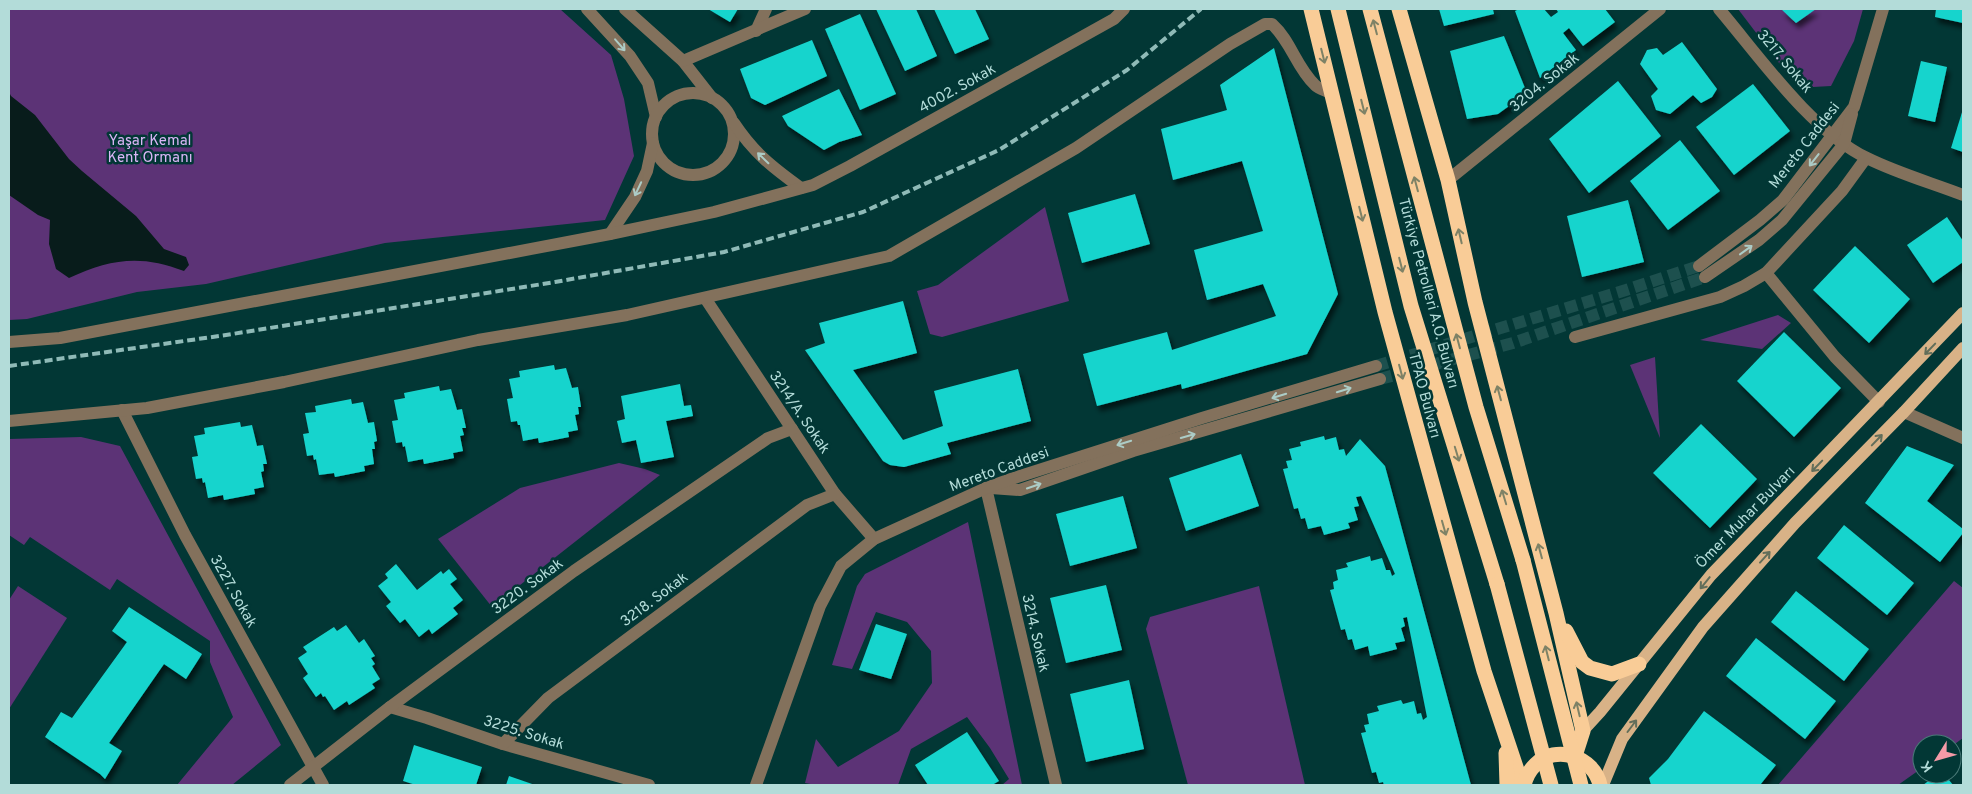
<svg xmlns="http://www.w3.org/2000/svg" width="1972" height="794" viewBox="0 0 1972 794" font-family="Overpass,sans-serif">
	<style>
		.green { fill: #5c3376 }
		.water { fill: #081c1b }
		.building { fill: #19d4cd; filter: url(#shadow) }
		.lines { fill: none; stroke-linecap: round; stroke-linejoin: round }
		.minor-tunnel { stroke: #1d504e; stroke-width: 12; stroke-dasharray: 12 6; stroke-linecap: butt }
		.minor { stroke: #83715c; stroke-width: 12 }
		.major { stroke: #d8b287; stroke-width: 12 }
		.highway { stroke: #f9cc97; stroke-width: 15 }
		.rail { stroke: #8fbab7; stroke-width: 4; stroke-dasharray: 8 4; stroke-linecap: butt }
		.highway-bridge { stroke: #f9cc97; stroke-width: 15 }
		.oneway { stroke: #7e8266 }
		.oneway2 { stroke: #acccc6 }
		.oneway3 { stroke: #626e5a }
		.labels { text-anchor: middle; stroke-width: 5; stroke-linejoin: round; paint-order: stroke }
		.street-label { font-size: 15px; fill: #b3dcd9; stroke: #023735 }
		.park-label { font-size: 15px; fill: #dab5f6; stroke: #023735 }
	</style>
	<defs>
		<filter id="shadow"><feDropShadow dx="3" dy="5.5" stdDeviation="2.5" flood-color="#0009"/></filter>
	</defs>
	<rect width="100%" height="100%" fill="#023735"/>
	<g class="green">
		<path d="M9,9H560L611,55L624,99L634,156L605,220L385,243L206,284L137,292L27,319L9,320Z"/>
		<path d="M1738,9H1863L1854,41L1831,86L1813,87L1792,80Z"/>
		<path d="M1045,207L1069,301L942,337L930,334L917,291L938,285Z"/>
		<path d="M1778,315L1791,323L1762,349L1700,340Z"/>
		<path d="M1655,357L1660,438L1630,365Z"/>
		<path d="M81,437L120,446L281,745L232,785H177L233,717L210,662V641L117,579L110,590L30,537L24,545L9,535V439Z"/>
		<path d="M619,463L645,469L660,475L492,607L438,539L520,488Z"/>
		<path d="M968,522L1022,785H1002L1009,779L990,748L967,717L911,749L898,785H816L805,783L816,739L838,767L899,731L932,683L931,651L907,622L876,612L852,669L832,665L857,586L865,574Z"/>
		<path d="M1954,581L1963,588V738L1952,746V744H1922V768L1898,785H1778Z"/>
		<path d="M18,586L67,618L9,709V600Z"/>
		<path d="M1259,586L1305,785H1188L1146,629L1150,617Z"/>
	</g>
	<path class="water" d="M9,92L11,96L35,115L69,159L82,171L136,216L164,249L186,257L189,265L184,271C141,254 109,259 69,278L56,269L49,244L50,220L38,215L9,195Z"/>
	<g class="building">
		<path d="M708,9H738L730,22Z"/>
		<path d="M876,9H916L937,56L905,71Z"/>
		<path d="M934,9H975L989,39L955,54Z"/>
		<path d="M1439,9H1493L1494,14L1444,26Z"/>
		<path d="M1519,9H1544L1551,17L1558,12L1556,9H1605L1615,22L1583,46L1569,28L1563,33L1576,50L1540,78L1515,11Z"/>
		<path d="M1781,9H1816L1796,23Z"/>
		<path d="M1936,9H1963V23L1935,17Z"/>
		<path d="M860,14L896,94L860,110L825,29Z"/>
		<path d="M1504,36L1527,93L1498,114L1467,119L1450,51Z"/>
		<path d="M812,40L827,76L765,105L751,98L740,69Z"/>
		<path d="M1682,42L1717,89L1712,97L1701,103L1693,95L1670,114L1656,110L1651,96L1658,89L1640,64L1647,50L1657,48L1663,55Z"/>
		<path d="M1274,48L1338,294L1307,354L1182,389L1181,384L1097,406L1083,354L1167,332L1172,350L1276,316L1263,284L1207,300L1194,250L1263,231L1242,161L1173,180L1161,129L1227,110L1220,85Z"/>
		<path d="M1921,61L1947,67L1935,122L1908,116Z"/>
		<path d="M1618,81L1661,136L1589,193L1549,139Z"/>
		<path d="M1753,84L1790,131L1734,175L1696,127Z"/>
		<path d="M839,89L862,135L839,142L824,150L788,126L782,116Z"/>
		<path d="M1963,109V152L1951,148Z"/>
		<path d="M1680,140L1720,191L1668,230L1630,181Z"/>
		<path d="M1135,194L1150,244L1082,263L1068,213Z"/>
		<path d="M1628,200L1644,262L1582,277L1567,216Z"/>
		<path d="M1947,217L1963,241V262L1933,283L1907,245Z"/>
		<path d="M1855,246L1910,299L1869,343L1813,290Z"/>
		<path d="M903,301L917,353L853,370L903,440L943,426L934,391L1018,369L1031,421L947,443L951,454L904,467L890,465L883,461L805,350L825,343L819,323Z"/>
		<path d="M1784,332L1841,388L1794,437L1737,381Z"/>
		<path d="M554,365L555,370L566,368L572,388L578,387L581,407H578L579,414L575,415L578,430L568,432L569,437L539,443L538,438L523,441L520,425H518L517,421L511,422L507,399L513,398L509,379L520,377L519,371Z"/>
		<path d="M680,384L684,406L691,405L693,416L666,421L674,457L641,463L636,440L622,443L617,421L625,419L621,396Z"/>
		<path d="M439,386L440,391L451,389L457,410L462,409L466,428H462L464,435L460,436L463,451L453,453L454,458L424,464L423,459L408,462L405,446L403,447L402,442L396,443L392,421L398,420L394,400L405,398L404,393Z"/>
		<path d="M351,399L352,404L363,402L368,423L374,422L377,441L374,442L375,449H372L374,464L364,466L365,471L335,477L334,473L319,475L316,459L314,460L313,455L307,456L303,434L309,433L305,413L316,412L315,406Z"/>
		<path d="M240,422L241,427L252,425L257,446L263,445L267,464H263L264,471L261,472L264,487L254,489L255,494L224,500L223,495L208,498L205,482L203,483L202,478L196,479L192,457L198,456L194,436L205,434L204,428Z"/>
		<path d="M1701,424L1757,479L1710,528L1653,473Z"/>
		<path d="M1324,436L1325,440L1336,437L1339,450L1344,449L1346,456L1360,439L1385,466L1471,785H1384L1383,782L1379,783L1376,772L1372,773L1361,733L1366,732L1364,725L1369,724L1367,714L1379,711L1377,706L1401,700L1403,704L1414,701L1417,714L1421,713L1423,720L1427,717L1407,617L1403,618L1405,626L1401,628L1405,641L1395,643L1397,649L1370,656L1368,646L1355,650L1352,639L1348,640L1345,629L1341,630L1330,590L1334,589L1333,582L1338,580L1336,570L1348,567L1346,563L1370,556L1371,561L1382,558L1386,570H1390L1392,576L1395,574L1361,496L1356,497L1359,506L1354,507L1358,520L1348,523L1350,528L1324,535L1321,526L1308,529L1305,518L1301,519L1298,508L1294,509L1283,469L1288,468L1286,461L1292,460L1289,449L1301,446L1300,442Z"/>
		<path d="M1907,446L1954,465L1927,501L1963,529V533L1940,562L1865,503Z"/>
		<path d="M1241,454L1259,506L1186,531L1169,478Z"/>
		<path d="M1123,496L1137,548L1070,566L1056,514Z"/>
		<path d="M1844,525L1914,583L1887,615L1817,558Z"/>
		<path d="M396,564L417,590L441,571L443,574L449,569L457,579L450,584L463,600L453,608L458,614L432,634L429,629L419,637L405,619L400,623L386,606L391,602L378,586L388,578L385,574Z"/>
		<path d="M1106,585L1122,650L1066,663L1050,598Z"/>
		<path d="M1796,591L1869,649L1844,681L1771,622Z"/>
		<path d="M129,607L202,654L186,679L164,664L109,743L122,751L105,779L100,774L45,737L61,712L72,718L127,642L112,631Z"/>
		<path d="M876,624L907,634L891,679L859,670Z"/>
		<path d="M346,625L359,643L364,639L375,656L371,658L375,664L372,666L380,679L372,684L375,688L349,705L347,701L334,710L325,696L323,697L321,693L316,697L303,678L308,674L298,658L307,652L303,647L334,627L337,631Z"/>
		<path d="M1756,638L1836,701L1805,739L1726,676Z"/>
		<path d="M1129,680L1144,749L1086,762L1070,694Z"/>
		<path d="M1704,711L1776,765L1760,785H1651L1649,778L1668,759Z"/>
		<path d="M967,732L999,781L992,785H928L915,765Z"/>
		<path d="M414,745L482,767L476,785H416L403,781Z"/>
		<path d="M1938,774H1944L1953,785H1923Z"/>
		<path d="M509,776L535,785H506Z"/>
	</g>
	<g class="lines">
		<g class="minor-tunnel">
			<path d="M1376,366L1626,290L1699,266"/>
			<path d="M1380,379L1513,343L1705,277"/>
		</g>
		<g class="minor">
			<path d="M587,9L630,56L648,83L656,117"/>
			<path d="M625,9L683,61L712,98"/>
			<path d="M1719,9C1759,56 1811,131 1867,158C1897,173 1932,183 1963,195"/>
			<path d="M756,31L766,9"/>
			<path d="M683,61L805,9"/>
			<circle cx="693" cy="134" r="41"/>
			<path d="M734,123C754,153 772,167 801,188"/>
			<path d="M1448,180L1660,9"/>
			<path d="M610,234L635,197L647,171L653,143"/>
			<path d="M1699,266L1760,220L1783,200L1854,107L1883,9"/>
			<path d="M1766,273L1835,357L1879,402"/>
			<path d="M1705,277L1759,240L1782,220L1844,144L1852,114"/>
			<path d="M705,298L835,494L874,539"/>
			<path d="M1575,337L1720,297L1744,286L1766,273L1842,191L1866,158"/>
			<path d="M9,342L60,338L610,234L714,212L813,185L850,166L1114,19L1124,9"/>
			<path d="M122,410L185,535L323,785"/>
			<path d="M1904,412L1963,438"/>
			<path d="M9,421L147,408L284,382L478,340L627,315L889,256L1076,148L1230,44L1265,24H1272C1291,41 1296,67 1315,85C1319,89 1327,91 1332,94"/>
			<path d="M986,488L1056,785"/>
			<path d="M991,488L1020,490L1133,451L1380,379"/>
			<path d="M390,707L427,718L503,744L649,785"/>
			<path d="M503,744L548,698L807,505L835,494"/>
			<path d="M290,785L390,707L574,571L768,438L792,429"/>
			<path d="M756,785L820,606L841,566L874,539L986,488L1014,478L1202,418L1376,366"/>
		</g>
		<g class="major">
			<path d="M1578,736L1600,712L1711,575L1963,313"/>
			<path d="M1603,785L1622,739L1703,627L1795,523L1904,412L1963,348"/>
		</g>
		<g class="highway">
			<path d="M1311,9L1385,312L1484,671L1522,785"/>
			<path d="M1338,9L1411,306L1497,584"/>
			<path d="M1370,9L1476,407L1523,560"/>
			<path d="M1399,9L1448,180L1475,302L1556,613L1583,731L1575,756"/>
			<path d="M1566,631L1582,662L1590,668L1612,674L1639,664"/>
			<path d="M1506,753L1507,785"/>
			<path d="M1524,785C1526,777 1529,771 1535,765C1556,743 1594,757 1600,785"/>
		</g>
		<path class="rail" d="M9,366L226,335L555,282L724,252L863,212L999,150L1127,70L1201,9"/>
		<g class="highway-bridge">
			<path d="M1523,560L1581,785"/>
			<path d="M1497,584L1551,785"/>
		</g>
	</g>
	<defs><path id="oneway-shaft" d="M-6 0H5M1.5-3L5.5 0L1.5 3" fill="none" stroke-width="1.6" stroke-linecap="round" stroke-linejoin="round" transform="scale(1.25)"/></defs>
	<g class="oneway">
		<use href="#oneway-shaft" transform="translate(1375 27) rotate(-105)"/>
		<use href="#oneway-shaft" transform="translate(1323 56) rotate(76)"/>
		<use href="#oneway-shaft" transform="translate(1363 107) rotate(76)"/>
		<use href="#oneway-shaft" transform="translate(1416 184) rotate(-105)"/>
		<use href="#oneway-shaft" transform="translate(1361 214) rotate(76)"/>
		<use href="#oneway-shaft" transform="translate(1460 236) rotate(-103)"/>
		<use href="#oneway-shaft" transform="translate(1401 265) rotate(76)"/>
		<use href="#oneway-shaft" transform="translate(1458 341) rotate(-105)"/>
		<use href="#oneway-shaft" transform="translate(1401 372) rotate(75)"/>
		<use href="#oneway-shaft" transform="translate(1499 393) rotate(-105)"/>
		<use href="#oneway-shaft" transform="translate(1457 454) rotate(73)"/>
		<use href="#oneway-shaft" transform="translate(1504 497) rotate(-107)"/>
		<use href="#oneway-shaft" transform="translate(1444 528) rotate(74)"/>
		<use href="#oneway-shaft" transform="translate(1540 551) rotate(-105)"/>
		<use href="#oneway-shaft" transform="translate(1547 653) rotate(-104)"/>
		<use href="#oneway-shaft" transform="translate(1578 709) rotate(-103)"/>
	</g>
	<g class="oneway2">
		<use href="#oneway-shaft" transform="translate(620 45) rotate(49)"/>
		<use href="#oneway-shaft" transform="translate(763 158) rotate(-136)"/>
		<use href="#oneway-shaft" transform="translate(1814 160) rotate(128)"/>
		<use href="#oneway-shaft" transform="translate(638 189) rotate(115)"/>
		<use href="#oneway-shaft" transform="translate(1746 250) rotate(-36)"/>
		<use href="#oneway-shaft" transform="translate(1344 390) rotate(-17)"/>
		<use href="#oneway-shaft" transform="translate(1279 396) rotate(163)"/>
		<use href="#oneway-shaft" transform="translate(1188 436) rotate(-16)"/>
		<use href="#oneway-shaft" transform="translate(1124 443) rotate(163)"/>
		<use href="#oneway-shaft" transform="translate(1034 486) rotate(-19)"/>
	</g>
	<g class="oneway3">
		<use href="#oneway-shaft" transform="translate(1930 349) rotate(134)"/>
		<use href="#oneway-shaft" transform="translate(1877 440) rotate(-46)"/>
		<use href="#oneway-shaft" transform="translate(1817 466) rotate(134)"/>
		<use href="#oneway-shaft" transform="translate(1765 557) rotate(-48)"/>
		<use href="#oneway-shaft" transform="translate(1705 583) rotate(129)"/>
		<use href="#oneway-shaft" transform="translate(1632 726) rotate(-53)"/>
	</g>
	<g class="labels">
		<g class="street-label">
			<text transform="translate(1785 61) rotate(50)" y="5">3217. Sokak</text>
			<text transform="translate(1544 82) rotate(-39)" y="5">3204. Sokak</text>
			<text transform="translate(957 88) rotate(-29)" y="5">4002. Sokak</text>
			<text transform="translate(1804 145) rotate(-52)" y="5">Mereto Caddesi</text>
			<text transform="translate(1429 293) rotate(75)" y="5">Türkiye Petrolleri A.O. Bulvarı</text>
			<text transform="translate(1425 395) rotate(75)" y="5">TPAO Bulvarı</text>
			<text transform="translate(800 412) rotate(56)" y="5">3214/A. Sokak</text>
			<text transform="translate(999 469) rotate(-20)" y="5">Mereto Caddesi</text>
			<text transform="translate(1745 517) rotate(-46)" y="5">Ömer Muhar Bulvarı</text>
			<text transform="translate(527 586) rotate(-36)" y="5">3220. Sokak</text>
			<text transform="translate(234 591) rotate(61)" y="5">3227. Sokak</text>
			<text transform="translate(654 599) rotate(-37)" y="5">3218. Sokak</text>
			<text transform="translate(1036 633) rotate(77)" y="5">3214. Sokak</text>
			<text transform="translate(524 732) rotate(17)" y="5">3225. Sokak</text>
		</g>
		<g class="park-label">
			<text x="150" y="145">Yaşar Kemal<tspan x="150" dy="17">Kent Ormanı</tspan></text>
		</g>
	</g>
	<rect width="1972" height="794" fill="none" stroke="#b3dcd9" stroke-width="20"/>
	<g transform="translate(1937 759) rotate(233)"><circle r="24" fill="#023735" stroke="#497977"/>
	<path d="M0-4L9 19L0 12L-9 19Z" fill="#f49aa7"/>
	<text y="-8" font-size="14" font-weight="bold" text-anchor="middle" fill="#b3dcd9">K</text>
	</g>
</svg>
